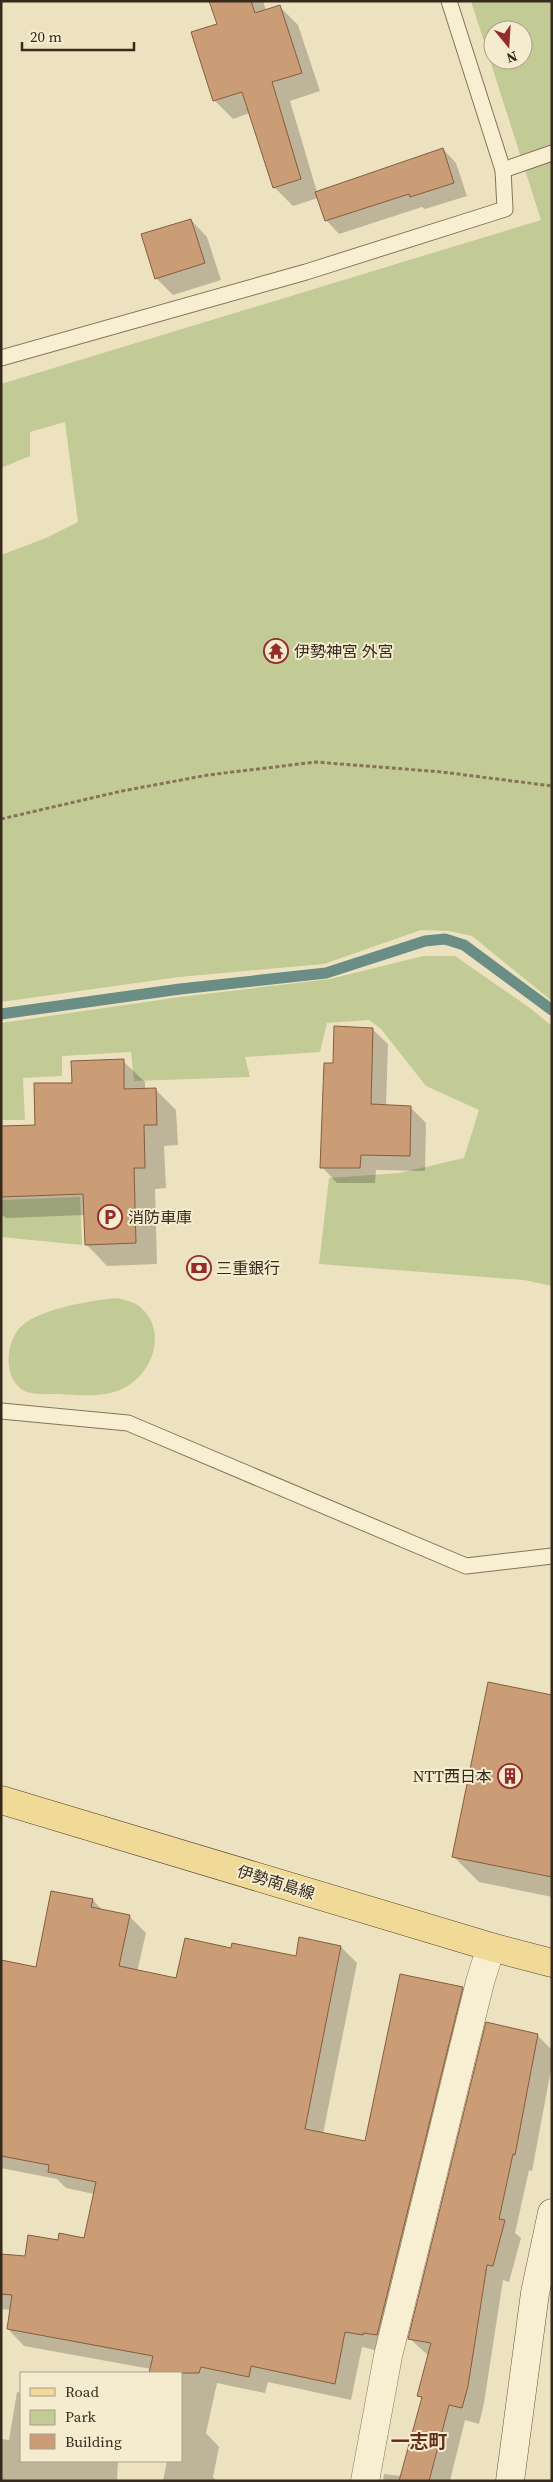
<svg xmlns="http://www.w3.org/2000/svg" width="553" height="2482" viewBox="0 0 553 2482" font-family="'Source Serif 4','Noto Sans JP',serif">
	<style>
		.green { fill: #c2cb95; fill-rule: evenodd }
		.shadow { fill: #0003 }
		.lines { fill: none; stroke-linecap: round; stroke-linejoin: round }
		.stream { stroke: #6a8d86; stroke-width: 11 }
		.building { fill: #cb9d76; stroke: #855d3e }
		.lane-casing { stroke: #867358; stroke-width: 17 }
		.street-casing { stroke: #867358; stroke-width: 29 }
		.secondary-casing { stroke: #68543c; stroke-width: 29 }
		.primary-casing { stroke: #54402d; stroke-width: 29 }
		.path { stroke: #867358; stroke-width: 3; stroke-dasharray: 4 2.5; stroke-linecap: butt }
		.lane { stroke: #f8efd3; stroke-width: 15 }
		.street { stroke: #f8efd3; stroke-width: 28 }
		.secondary { stroke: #f8efd3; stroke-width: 28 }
		.primary { stroke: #f1d998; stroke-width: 28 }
		.labels { text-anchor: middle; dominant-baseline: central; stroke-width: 4; stroke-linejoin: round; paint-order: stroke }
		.poi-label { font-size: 16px; fill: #362a1d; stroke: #f5ecd0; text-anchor: start }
		.street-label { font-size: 16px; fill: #362a1d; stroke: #f5ecd0 }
		.quarter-label { font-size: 19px; font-weight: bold; fill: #622e1c; stroke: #f5ecd0 }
	</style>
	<rect width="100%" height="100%" fill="#ede2c0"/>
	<g class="green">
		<path d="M471 1H552V1001L472 936 449 931 421 930 324 964 179 977 1 1002V555L46 538 78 522 65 422 30 432V456L1 468V384L541 220ZM493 30H523V60H493Z"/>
		<polygon points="423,956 455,956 530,1008 552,1026 552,1286 524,1280 319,1264 329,1178 399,1173 464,1158 479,1110 426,1086 381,1029 369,1020 327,1023 320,1052 245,1057 250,1077 134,1081 131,1052 62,1056 62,1076 23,1078 25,1120 1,1120 1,1023 180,997 330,979"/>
		<polygon points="80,1197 82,1245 1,1237 1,1200"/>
		<path d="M118 1298C124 1300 134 1302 139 1306 169 1330 153 1375 122 1389 103 1398 77 1395 58 1394 49 1394 36 1395 27 1392 2 1383 4 1339 24 1324 45 1308 92 1300 118 1298Z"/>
	</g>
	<g class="shadow">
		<polygon points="211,1 263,1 266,10 279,6 298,25 320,91 290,101 317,192 443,149 456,163 467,196 425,209 422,207 339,234 326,220 318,198 293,206 274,187 250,113 233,119 214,100 218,25"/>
		<polygon points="191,220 207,237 221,280 173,295 156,278"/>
		<polygon points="372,1029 388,1044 386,1106 410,1107 426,1123 425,1171 376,1170 375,1183 337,1183 322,1167"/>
		<polygon points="123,1061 145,1082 145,1089 155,1089 176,1110 178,1145 164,1146 166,1188 155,1189 157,1264 107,1266 86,1244 85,1215 6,1218 1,1214 1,1127 36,1126 74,1084"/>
		<polygon points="552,1696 552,1897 479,1882 454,1857"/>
		<polygon points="52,1892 93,1900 103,1911 129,1916 146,1933 137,1972 177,1980 232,1949 297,1957 341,1947 357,1963 323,2134 366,2143 462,1988 479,2005 379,2351 362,2347 351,2400 268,2382 265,2393 217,2383 206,2433 219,2447 213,2477 217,2481 163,2481 167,2461 181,2461 181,2373 150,2373 151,2369 24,2346 8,2329 11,2310 1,2309 1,2255 26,2258 59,2242 85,2239 94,2194 66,2188 57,2179 1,2168 1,1961 36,1968"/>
		<polygon points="537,2035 552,2050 552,2064 532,2171 529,2170 515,2233 521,2238 509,2282 503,2280 484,2403 479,2424 465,2420 450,2481 383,2481 384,2474 401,2476 422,2399 419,2396 429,2356 410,2339"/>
		<polygon points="17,2392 21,2393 21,2461 118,2461 117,2481 1,2481 1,2439 9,2440"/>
	</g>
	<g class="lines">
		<polyline class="stream" points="1,1014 180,989 326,973 425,941 445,939 464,945 552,1010"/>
	</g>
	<g class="building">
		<polygon points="209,1 251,1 255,13 280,5 302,73 272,82 301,179 273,188 242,92 213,101 191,32 217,24"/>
		<polygon points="443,148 454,183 410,197 409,194 325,221 315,192"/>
		<polygon points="191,219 205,263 155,279 141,234"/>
		<polygon points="334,1026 373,1028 371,1104 411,1106 410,1156 361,1155 360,1168 320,1168 324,1063 333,1063"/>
		<polygon points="124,1059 124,1089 156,1088 157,1125 144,1125 145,1168 134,1168 136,1243 85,1245 83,1194 1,1197 1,1126 35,1125 34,1083 72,1083 71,1061"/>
		<polygon points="488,1682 552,1695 552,1877 452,1857"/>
		<polygon points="51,1891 93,1899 91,1907 130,1915 119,1966 176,1978 185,1938 231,1948 232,1943 296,1956 299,1937 341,1946 305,2129 365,2141 400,1974 463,1987 377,2335 363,2333 363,2335 345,2332 335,2384 251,2366 249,2377 201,2367 199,2373 149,2373 153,2356 7,2329 12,2295 1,2294 1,2254 25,2256 28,2235 58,2240 59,2233 84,2238 96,2182 48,2172 49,2165 1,2156 1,1960 36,1967"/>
		<polygon points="486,2022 538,2034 515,2155 513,2154 499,2219 505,2220 493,2266 487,2265 468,2386 462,2408 449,2405 429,2481 399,2481 422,2397 417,2396 431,2343 408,2339"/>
	</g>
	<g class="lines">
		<defs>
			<g id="lane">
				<polyline points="449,1 503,170 552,153"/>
				<polyline points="1,358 306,272 505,209 503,170"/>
				<polyline points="1,1411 128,1423 466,1566 552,1556"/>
			</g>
			<polyline id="street" points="365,2481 388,2356 480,1982 491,1947"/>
			<polyline id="secondary" points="510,2481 535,2293 552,2213"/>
			<polyline id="primary" points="1,1800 491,1947 552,1963"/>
		</defs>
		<use href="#lane" class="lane-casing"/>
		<use href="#street" class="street-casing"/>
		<use href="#secondary" class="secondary-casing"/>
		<use href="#primary" class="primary-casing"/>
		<polyline class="path" points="1,819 122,791 208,775 316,762 442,772 552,786"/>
		<use href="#lane" class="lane"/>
		<use href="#street" class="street"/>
		<use href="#secondary" class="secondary"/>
		<use href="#primary" class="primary"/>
	</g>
	<defs>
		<symbol id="temple-ring" viewBox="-11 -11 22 22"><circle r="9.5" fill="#f5ecd0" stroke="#952c29" stroke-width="1.5"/><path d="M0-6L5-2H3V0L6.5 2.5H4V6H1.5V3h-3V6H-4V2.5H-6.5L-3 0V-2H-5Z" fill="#952c29"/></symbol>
		<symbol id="parking-ring" viewBox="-11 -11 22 22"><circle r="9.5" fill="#f5ecd0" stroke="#952c29" stroke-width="1.5"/><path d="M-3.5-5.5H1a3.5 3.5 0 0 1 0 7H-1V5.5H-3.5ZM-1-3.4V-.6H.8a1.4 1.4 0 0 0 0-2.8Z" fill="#952c29"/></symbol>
		<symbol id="bank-ring" viewBox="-11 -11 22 22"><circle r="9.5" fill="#f5ecd0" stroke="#952c29" stroke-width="1.5"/><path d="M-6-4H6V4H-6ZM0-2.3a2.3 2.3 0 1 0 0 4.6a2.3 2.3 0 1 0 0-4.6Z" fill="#952c29"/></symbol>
		<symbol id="building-ring" viewBox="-11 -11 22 22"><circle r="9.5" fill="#f5ecd0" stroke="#952c29" stroke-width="1.5"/><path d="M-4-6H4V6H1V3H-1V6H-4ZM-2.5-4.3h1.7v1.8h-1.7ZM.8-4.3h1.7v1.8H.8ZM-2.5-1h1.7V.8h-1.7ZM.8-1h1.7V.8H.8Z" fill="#952c29"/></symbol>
	</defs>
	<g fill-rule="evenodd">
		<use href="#temple-ring" x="262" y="637" width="28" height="28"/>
		<use href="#parking-ring" x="96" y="1203" width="28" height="28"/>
		<use href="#bank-ring" x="185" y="1254" width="28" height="28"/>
		<use href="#building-ring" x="496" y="1762" width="28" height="28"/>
	</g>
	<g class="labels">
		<g class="poi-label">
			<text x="294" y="651">伊勢神宮 外宮</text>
			<text x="128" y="1217">消防車庫</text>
			<text x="216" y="1268">三重銀行</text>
			<text x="492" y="1776" text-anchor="end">NTT西日本</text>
		</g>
		<g class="street-label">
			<text transform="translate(276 1882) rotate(17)">伊勢南島線</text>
		</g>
		<g class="quarter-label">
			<text x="419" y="2441">一志町</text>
		</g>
	</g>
	<rect width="553" height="2482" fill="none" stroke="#362a1d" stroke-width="5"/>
	<rect x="20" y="2372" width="162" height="90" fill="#f5ecd0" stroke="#a99e88"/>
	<rect x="30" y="2388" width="25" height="8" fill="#f1d998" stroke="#a99e88"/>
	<text x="65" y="2397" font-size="15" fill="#362a1d">Road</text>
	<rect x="30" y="2410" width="25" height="15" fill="#c2cb95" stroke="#a99e88"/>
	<text x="65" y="2422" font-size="15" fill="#362a1d">Park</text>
	<rect x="30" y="2434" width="25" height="15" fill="#cb9d76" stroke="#a99e88"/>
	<text x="65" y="2447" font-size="15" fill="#362a1d">Building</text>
	<g transform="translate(508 45) rotate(162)"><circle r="24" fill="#f5ecd0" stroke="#a99e88"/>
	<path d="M0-4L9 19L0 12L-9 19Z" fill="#952c29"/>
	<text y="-8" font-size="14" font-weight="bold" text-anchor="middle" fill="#362a1d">N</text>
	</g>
	<path d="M22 42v8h112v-8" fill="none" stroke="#362a1d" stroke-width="2.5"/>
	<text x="30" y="42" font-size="15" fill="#362a1d" stroke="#f5ecd0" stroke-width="4" paint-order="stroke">20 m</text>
</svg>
